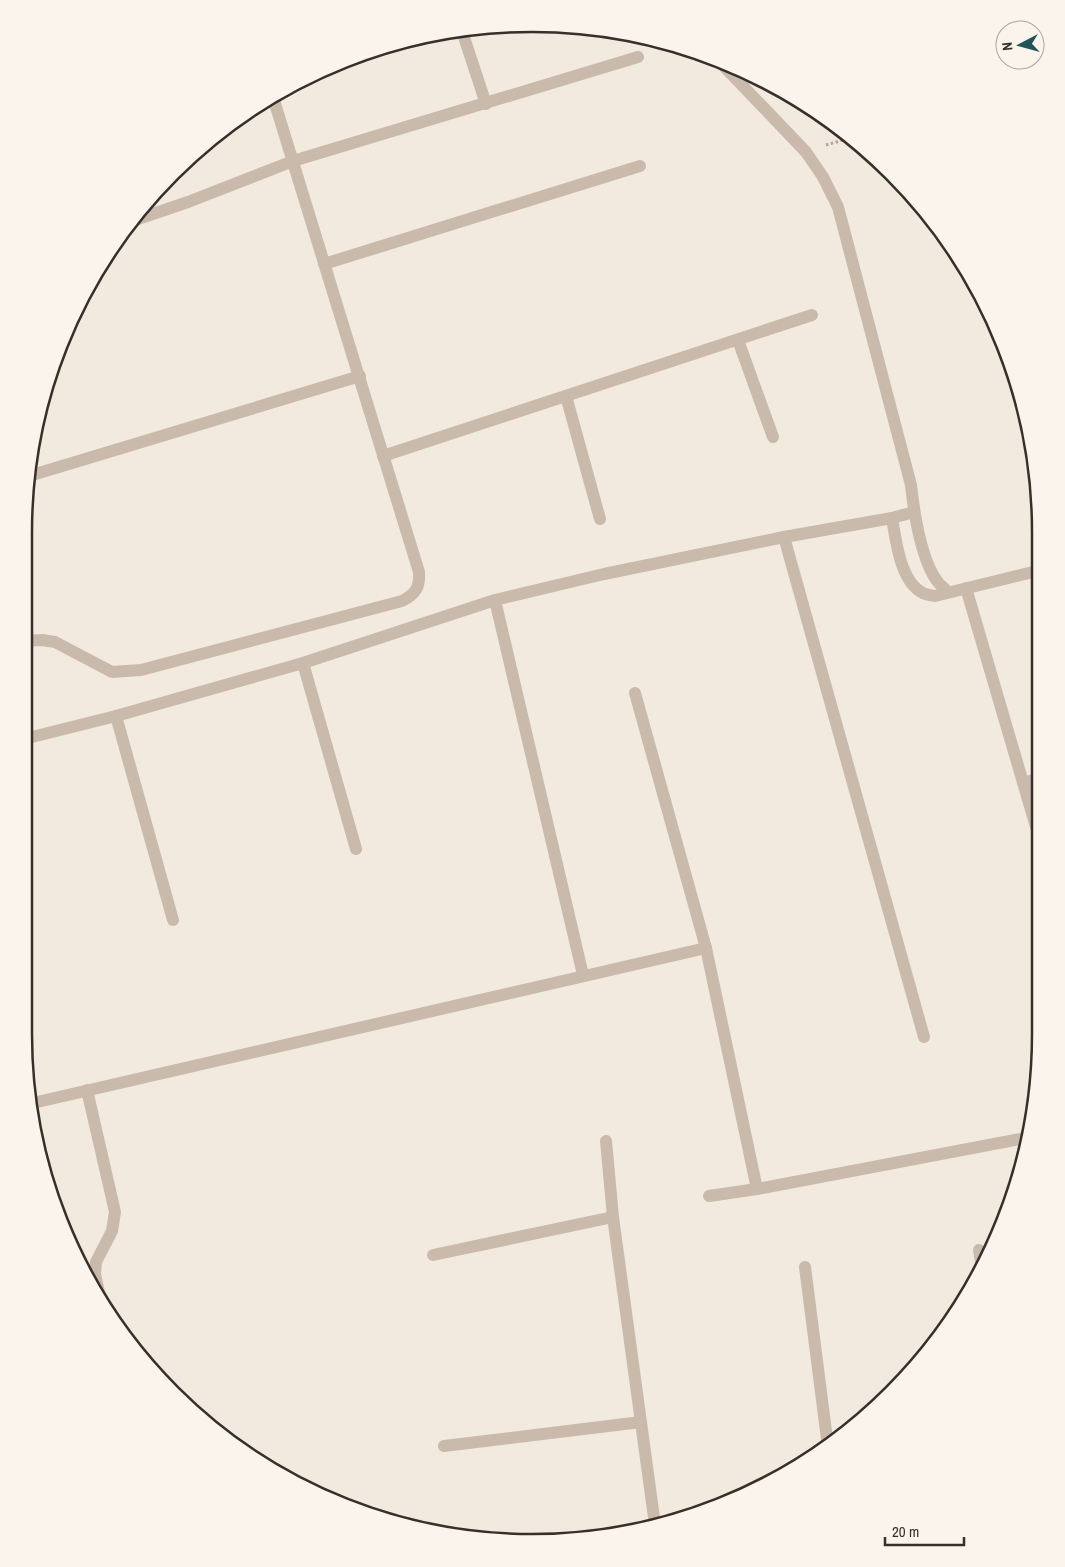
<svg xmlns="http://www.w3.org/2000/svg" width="1065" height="1567" viewBox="0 0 1065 1567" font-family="'Archivo Narrow',sans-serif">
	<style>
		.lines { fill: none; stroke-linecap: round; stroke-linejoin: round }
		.path { stroke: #b6a496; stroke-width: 3; stroke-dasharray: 2.5 2.5; stroke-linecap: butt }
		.minor { stroke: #cabaab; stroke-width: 12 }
		.rim { fill: none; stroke: #382f2a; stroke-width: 2.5 }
	</style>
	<rect width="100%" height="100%" fill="#f2eadf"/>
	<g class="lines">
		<polyline class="path" points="826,145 850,138"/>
		<g class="minor">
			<polyline points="462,31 486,104"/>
			<path d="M717 59 806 152 823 177 838 207 911 485C914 512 921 559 937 581 940 585 945 589 948 592"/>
			<polyline points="138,219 188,202 293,161 638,57"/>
			<polyline points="324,264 640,166"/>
			<polyline points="738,340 773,437"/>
			<polyline points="566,396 600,519"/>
			<polyline points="383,456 812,315"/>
			<polyline points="29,476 360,376"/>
			<path d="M892 518C896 540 900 582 923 593 926 595 931 595 935 596L1041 570"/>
			<polyline points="784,537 924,1037"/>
			<polyline points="966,588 1041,844"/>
			<polyline points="495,600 583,975"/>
			<path d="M24 641 42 640 55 642 112 672 141 670 402 601C416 594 420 587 419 572L273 97"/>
			<polyline points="303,663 356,849"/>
			<polyline points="635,693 706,948 757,1189"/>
			<polyline points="116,716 173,920"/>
			<polyline points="24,739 116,716 303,663 495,600 604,574 784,537 892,518 914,512"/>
			<polyline points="1023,783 1041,778"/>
			<polyline points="87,1090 115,1212 112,1231 96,1262 95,1274 101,1301"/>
			<polyline points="33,1103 706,948"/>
			<polyline points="606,1141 613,1217 655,1525"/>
			<polyline points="709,1196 757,1189 1031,1137"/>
			<polyline points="979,1250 982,1268"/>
			<polyline points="433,1255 613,1217"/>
			<polyline points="805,1267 828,1447"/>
			<polyline points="444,1446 641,1422"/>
		</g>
	</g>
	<path d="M0 0H1065V1567H0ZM532 32H532A500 500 0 0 1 1032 532V1034A500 500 0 0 1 532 1534H532A500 500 0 0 1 32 1034V532A500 500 0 0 1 532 32Z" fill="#faf4ec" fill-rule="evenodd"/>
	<path class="rim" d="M532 32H532A500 500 0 0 1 1032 532V1034A500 500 0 0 1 532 1534H532A500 500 0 0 1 32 1034V532A500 500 0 0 1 532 32Z"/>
	<g transform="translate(1020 45) rotate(264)"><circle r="24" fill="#faf4ec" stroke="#aca59e"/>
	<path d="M0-4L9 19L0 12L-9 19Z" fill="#215459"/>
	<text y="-8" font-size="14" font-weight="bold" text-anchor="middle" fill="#382f2a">N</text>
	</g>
	<path d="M885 1537v8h79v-8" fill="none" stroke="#382f2a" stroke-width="2.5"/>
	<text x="892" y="1537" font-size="15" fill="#382f2a" stroke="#faf4ec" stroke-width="4" paint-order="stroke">20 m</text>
</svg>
